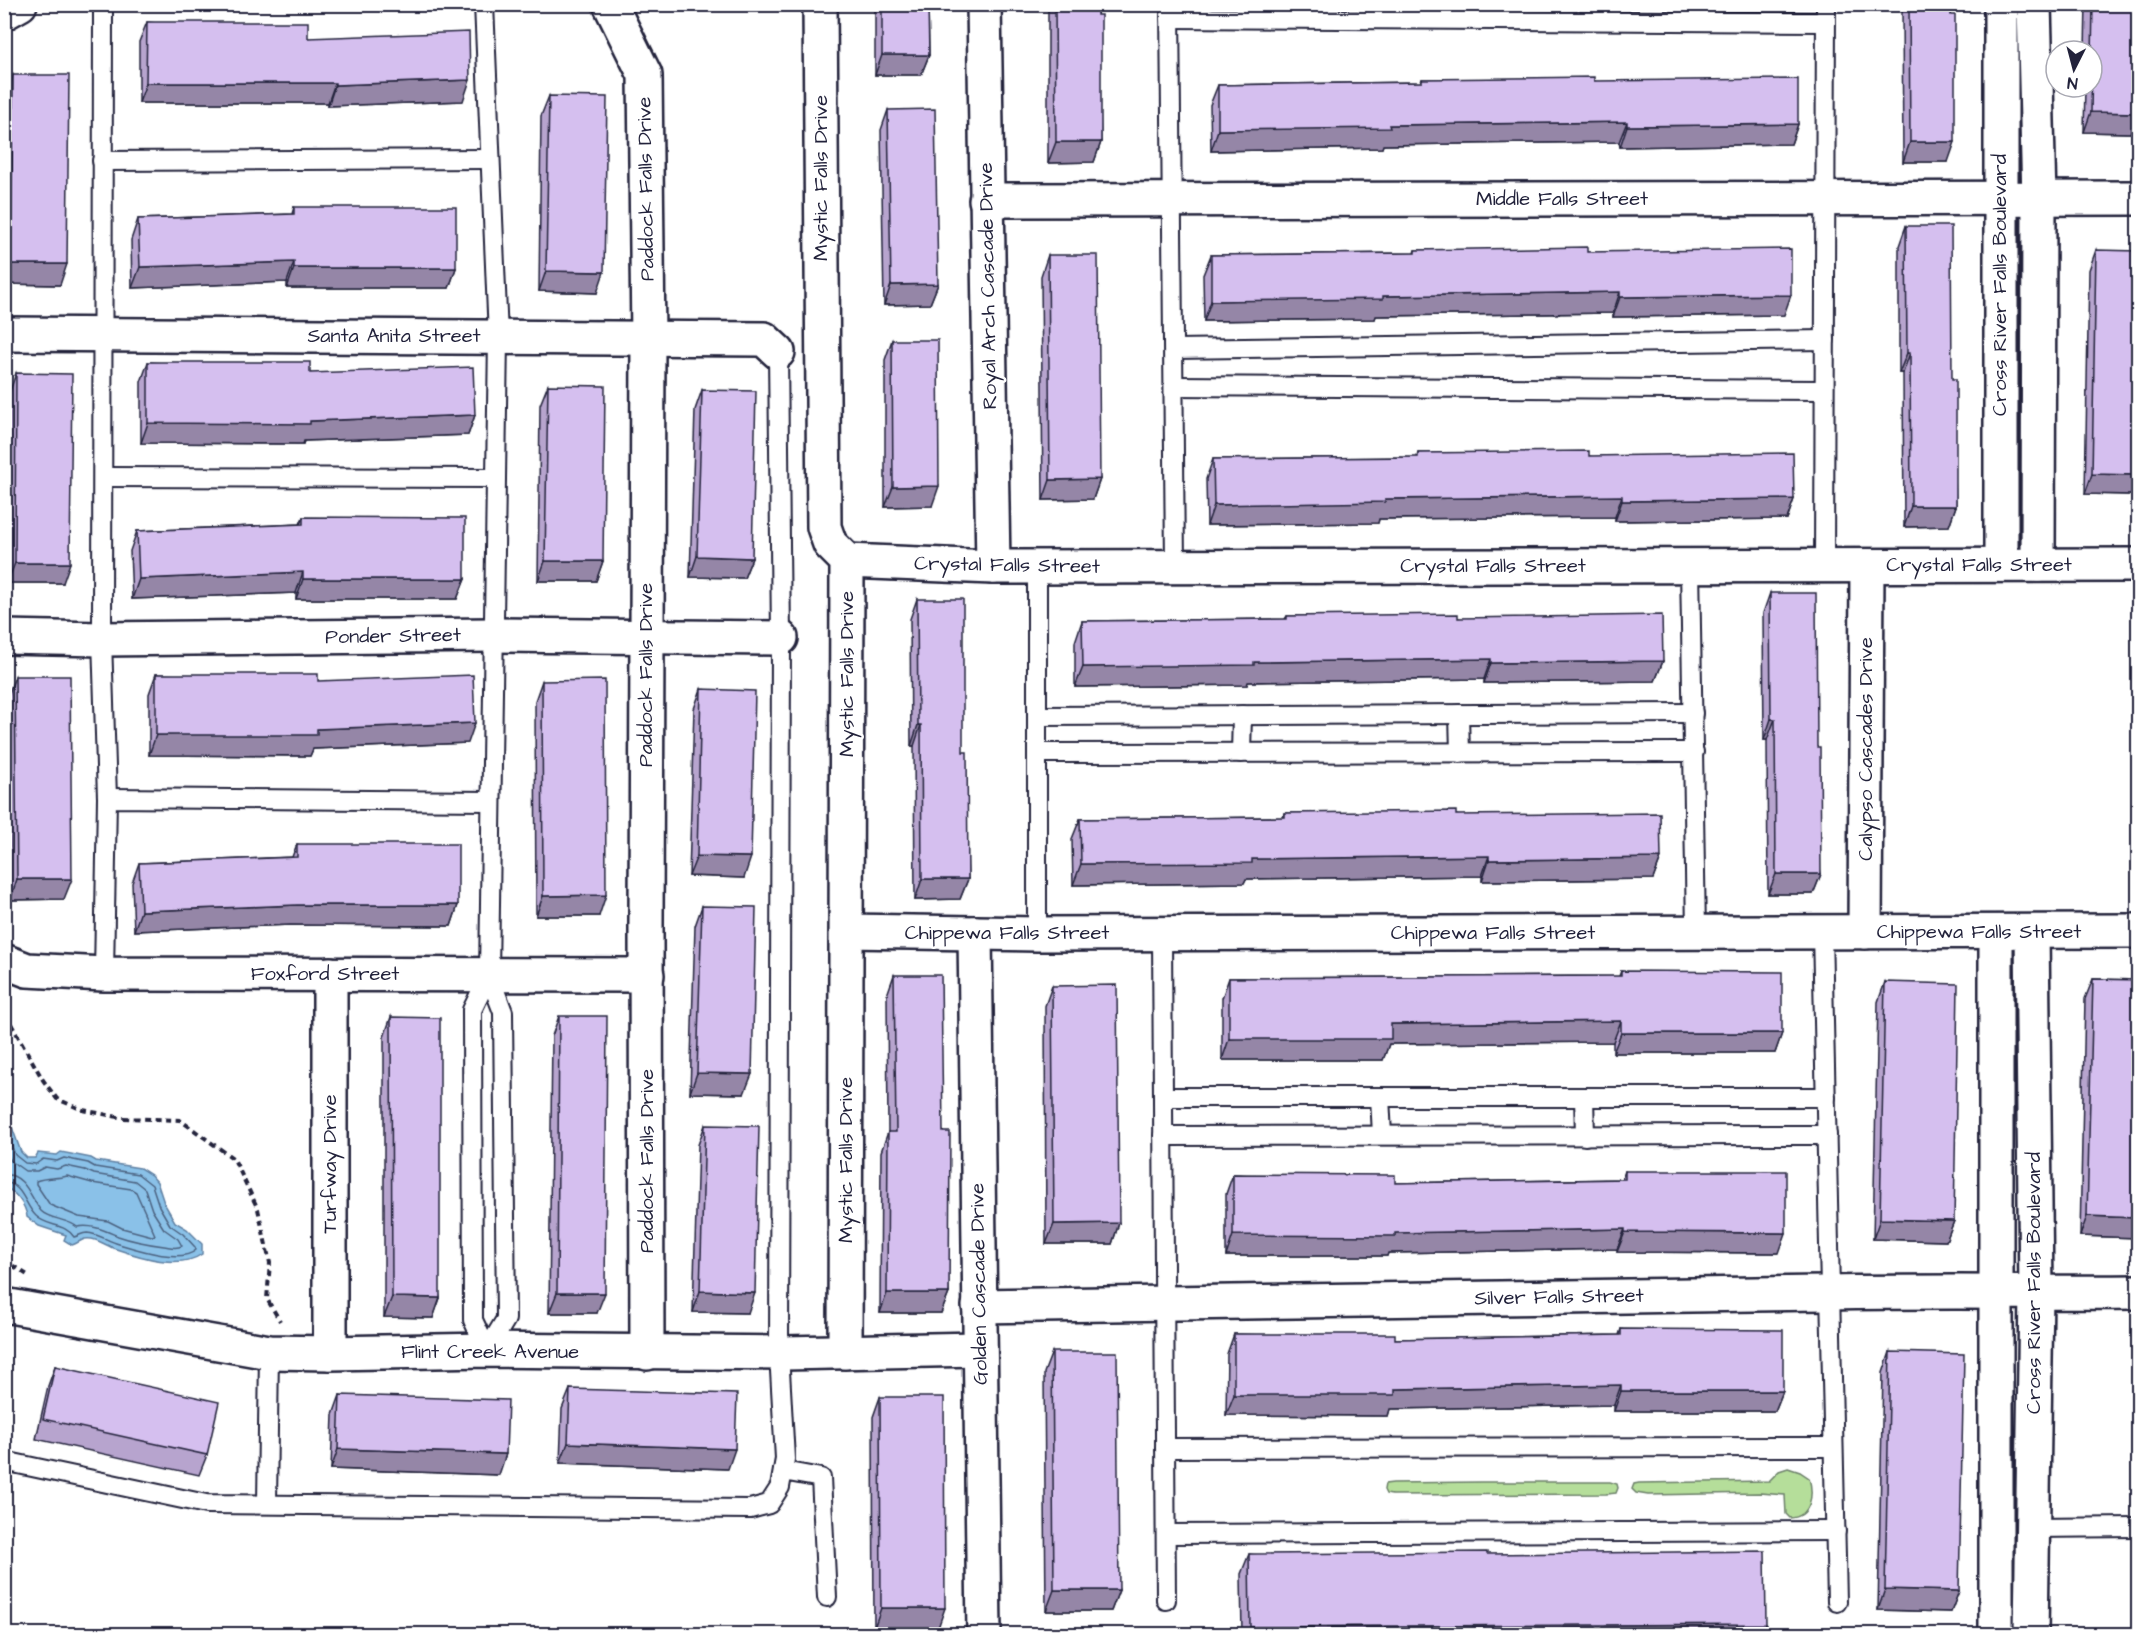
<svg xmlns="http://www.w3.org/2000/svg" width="2143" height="1639" viewBox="0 0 2143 1639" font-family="'Architects Daughter',sans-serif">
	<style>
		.green { fill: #b5de9a; stroke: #6c806a; stroke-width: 1.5 }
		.water { fill: #8ac1e8; stroke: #6081a3; stroke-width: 1.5 }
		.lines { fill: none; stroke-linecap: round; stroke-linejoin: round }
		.shore { stroke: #4c6280; stroke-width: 1.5 }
		.lane-casing { stroke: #22223b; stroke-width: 22 }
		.street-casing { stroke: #22223b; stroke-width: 38 }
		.path { stroke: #22223b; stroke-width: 4; stroke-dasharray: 6 4.5; stroke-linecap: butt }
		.lane { stroke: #fff; stroke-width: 18 }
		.street { stroke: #fff; stroke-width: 33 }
		.wall { fill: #b7a4ce; stroke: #22223b; stroke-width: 1.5 }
		.shaded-wall { fill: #9586a7; stroke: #22223b; stroke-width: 1.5 }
		.building { fill: #d5bfef; stroke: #22223b; stroke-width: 1.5 }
		.labels { text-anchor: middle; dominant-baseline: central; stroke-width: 5; stroke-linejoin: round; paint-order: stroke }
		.street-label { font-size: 20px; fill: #22223b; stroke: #fff }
	</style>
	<rect width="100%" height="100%" fill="#fff"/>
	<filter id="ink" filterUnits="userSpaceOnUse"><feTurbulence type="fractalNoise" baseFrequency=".0167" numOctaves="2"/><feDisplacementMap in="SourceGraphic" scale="12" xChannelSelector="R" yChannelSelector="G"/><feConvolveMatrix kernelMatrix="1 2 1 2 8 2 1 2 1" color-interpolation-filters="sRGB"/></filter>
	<g filter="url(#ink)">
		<g class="green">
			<path d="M1788 1468 1800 1472 1809 1478C1814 1495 1811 1517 1790 1518L1786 1514 1785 1495 1760 1493 1648 1495 1636 1493 1632 1489 1634 1484 1639 1483 1769 1481 1779 1471Z"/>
			<polygon points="1481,1482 1610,1482 1617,1484 1618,1488 1616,1493 1606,1494 1392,1495 1386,1494 1384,1490 1385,1484 1393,1483"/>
		</g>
		<path class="water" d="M4 1105 21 1152 27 1158H35L38 1153 57 1155 61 1152 91 1158 96 1161 140 1168 151 1175 157 1182 164 1203 175 1222 187 1229 202 1244V1254C180 1270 140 1257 116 1249 106 1246 96 1237 85 1239 81 1240 76 1244 72 1245L64 1240 66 1235 39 1226 27 1217C26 1205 15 1192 5 1187Z"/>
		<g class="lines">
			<g class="shore">
				<path d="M4 1124 15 1155 25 1163 36 1164 43 1159 57 1161 64 1158 88 1163 95 1167 138 1174 152 1185 159 1206 170 1225 183 1234 195 1247 196 1250C181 1264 136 1249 119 1244 108 1241 99 1234 87 1233 83 1233 78 1236 74 1237 65 1223 47 1227 36 1216 25 1206 23 1184 4 1182"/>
				<path d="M4 1148 11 1161 25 1171H37L45 1167 57 1169 66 1166 85 1170 94 1174 135 1181 145 1189 152 1210 164 1229 178 1239 182 1246C176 1249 171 1247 164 1246 149 1244 132 1241 118 1236 104 1230 92 1224 77 1227 68 1219 48 1219 41 1211 30 1197 26 1175 4 1174"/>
				<path d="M67 1176 92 1183 131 1189 136 1192 155 1235 152 1236 122 1228 108 1221 79 1217 50 1205 36 1184V1181C46 1177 56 1179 67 1176Z"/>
			</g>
			<defs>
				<g id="lane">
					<polyline points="103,4 102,639 107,798"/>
					<polyline points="484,4 498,337 489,975 503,1012 506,1319 487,1350"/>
					<polyline points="1170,4 1175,566"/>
					<polyline points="1170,18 1826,22"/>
					<polyline points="102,161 490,159"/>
					<polyline points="1174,349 1825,340"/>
					<polyline points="1174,386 1824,390"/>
					<polyline points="103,477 496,478"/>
					<polyline points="1690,566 1696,932"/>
					<polyline points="1824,566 1826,4"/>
					<polyline points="1037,567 1037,934"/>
					<polyline points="1459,714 1460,753"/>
					<polyline points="1037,716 1693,713"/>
					<polyline points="1037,753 1694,752"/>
					<polyline points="1241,753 1242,715"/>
					<polyline points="1822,932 1837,1602"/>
					<polyline points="1162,933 1166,1600"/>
					<polyline points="104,974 107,798 491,801"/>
					<polyline points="1163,1097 1826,1097"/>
					<polyline points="1380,1097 1382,1135"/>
					<polyline points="1584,1097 1585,1136"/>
					<polyline points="1163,1136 1827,1135"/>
					<polyline points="487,1350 473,1320 472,1010 489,975"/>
					<polyline points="1165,1448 1833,1447"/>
					<polyline points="4,1461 206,1504 750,1509 769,1504 780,1487 785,1459 779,1353 781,638 778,352"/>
					<polyline points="783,1471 821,1478 827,1597"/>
					<polyline points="267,1504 269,1352"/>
					<polyline points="2031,1528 2138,1527"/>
					<polyline points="1166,1534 1836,1531"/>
				</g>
				<g id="street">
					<polyline points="610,4 645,75 648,338 646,927 647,1353"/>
					<polyline points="820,4 824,527 830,544 847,561 845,1352"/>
					<polyline points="984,4 993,567"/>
					<polyline points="2001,4 2001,565"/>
					<polyline points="2034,4 2039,199 2038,565"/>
					<polyline points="4,13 20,4"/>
					<polyline points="986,200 2138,198"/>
					<polyline points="4,334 764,339 778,352"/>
					<polyline points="847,561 993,567 2138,565"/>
					<polyline points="4,637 102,639 494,635 781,638"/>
					<polyline points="847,931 1037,934 2138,931"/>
					<polyline points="1865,932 1867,566"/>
					<polyline points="975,933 984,1634"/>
					<polyline points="4,961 27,970 104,974 647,975"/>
					<polyline points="4,1305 269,1352 330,1353 487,1350 784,1353 979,1349"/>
					<path d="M979 1306C1262 1302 1546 1296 1830 1293 1933 1291 2036 1293 2138 1292"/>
					<polyline points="330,1353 330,974"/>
					<polyline points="1996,1634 1996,932"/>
					<polyline points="2031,1634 2036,1293 2032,932"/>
				</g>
			</defs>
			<use href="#lane" class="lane-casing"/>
			<use href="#street" class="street-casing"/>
			<g class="path">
				<polyline points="4,1016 10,1022 43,1080 57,1099 83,1110 123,1118 180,1120 234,1159 258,1209 270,1263 267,1299 280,1321"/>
				<polyline points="4,1260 29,1276"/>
			</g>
			<use href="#lane" class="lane"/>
			<use href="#street" class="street"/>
		</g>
		<g class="wall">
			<polygon points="875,4 928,4 929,55 921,75 875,75"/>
			<polygon points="1044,4 1097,4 1101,142 1094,162 1048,163 1048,9 1044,9"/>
			<polygon points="1898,4 1951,4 1948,162 1903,162 1902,8 1898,8"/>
			<polygon points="2086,4 2139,4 2130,133 2084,132 2085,87 2092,87 2092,51 2085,51"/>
			<polygon points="147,22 308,38 463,101 328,106 328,103 139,103 139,42"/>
			<polygon points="13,75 60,285 4,284 6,95"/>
			<polygon points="1422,79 1594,81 1798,124 1791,144 1620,147 1619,142 1383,145 1382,148 1211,151 1210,105 1218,85 1421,82"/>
			<polygon points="549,96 597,293 539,291 541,116"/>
			<polygon points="888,110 938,284 930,304 884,305 881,130"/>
			<polygon points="294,207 456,268 449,288 287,288 287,282 132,288 131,240 138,219 292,214"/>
			<polygon points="1906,226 1952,379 1956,506 1949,526 1904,527 1903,373 1899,373 1899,246"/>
			<polygon points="1415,250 1587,252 1784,315 1613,317 1613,313 1376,316 1375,319 1204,321 1203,275 1211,255 1414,253"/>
			<polygon points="2096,250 2139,475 2131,495 2085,494 2089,270"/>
			<polygon points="1048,255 1100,479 1093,499 1043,500 1041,276"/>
			<polygon points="892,340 932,506 885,507 885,360"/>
			<polygon points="148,362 310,373 475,415 468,435 304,441 303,444 141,443 141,382"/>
			<polygon points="16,373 63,583 7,583 9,394"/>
			<polygon points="548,385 603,561 596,581 538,581 540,405"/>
			<polygon points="702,390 752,558 744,578 690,577 695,410"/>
			<polygon points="1418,453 1589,456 1794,499 1787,519 1615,521 1615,517 1379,519 1378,523 1207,525 1206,479 1213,459 1417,457"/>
			<polygon points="303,517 465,579 457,599 296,599 296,593 132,599 130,551 137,531 300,524"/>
			<polygon points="1770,593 1821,874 1813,894 1768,894 1767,740 1764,740 1763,613"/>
			<polygon points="917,599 963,752 968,879 960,899 915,900 914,746 911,746 910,619"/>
			<polygon points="1287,616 1458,618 1663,661 1655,681 1484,683 1484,679 1248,682 1247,685 1075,687 1075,642 1082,621 1285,619"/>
			<polygon points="156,674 318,681 468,743 313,749 310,756 149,755 149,694"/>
			<polygon points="15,676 64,899 10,900 8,696"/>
			<polygon points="542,681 599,916 536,916 535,701"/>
			<polygon points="701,689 744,878 689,876 694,709"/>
			<polygon points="1285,813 1456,815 1661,858 1653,879 1482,881 1482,876 1246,879 1244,883 1073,885 1072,839 1080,819 1283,817"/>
			<polygon points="297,844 458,905 451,926 290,925 134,931 132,883 139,863 292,857"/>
			<polygon points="702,906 744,1094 690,1093 695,926"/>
			<polygon points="1621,971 1782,1033 1775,1053 1613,1053 1613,1042 1389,1044 1383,1060 1222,1060 1222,998 1229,978 1619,976"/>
			<polygon points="894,975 943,1132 949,1293 941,1313 880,1313 881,1152 888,1132 887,995"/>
			<polygon points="2093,979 2139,980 2139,1238 2080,1236 2085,999"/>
			<polygon points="1885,982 1954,1221 1946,1241 1873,1239 1878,1002"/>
			<polygon points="1052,986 1119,1223 1112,1244 1046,1244 1045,1006"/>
			<polygon points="559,1016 597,1313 549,1313 552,1036"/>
			<polygon points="391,1017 440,1298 433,1318 384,1317 384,1037"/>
			<polygon points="705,1125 748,1313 693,1312 698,1145"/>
			<polygon points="1625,1171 1779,1253 1617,1252 1617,1249 1388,1253 1387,1256 1226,1256 1226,1194 1233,1174 1395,1183 1622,1179"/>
			<polygon points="1621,1329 1783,1391 1775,1411 1614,1411 1614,1405 1390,1409 1388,1416 1226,1415 1227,1354 1234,1334 1395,1339 1619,1335"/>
			<polygon points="1052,1352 1119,1590 1111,1611 1046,1611 1044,1373"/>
			<polygon points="1890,1352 1959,1591 1951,1612 1878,1610 1883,1373"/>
			<polygon points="55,1366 207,1455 199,1475 36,1439 48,1386"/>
			<polygon points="570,1389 728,1469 560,1463 562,1409"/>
			<polygon points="340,1395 499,1475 331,1469 333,1415"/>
			<polygon points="880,1397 938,1628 874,1628 873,1417"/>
			<polygon points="1249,1554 1762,1635 1242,1635 1241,1574"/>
		</g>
		<g class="shaded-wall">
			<polygon points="1046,4 1049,4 1048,9 1044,9"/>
			<polygon points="1900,4 1903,4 1902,8 1898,8"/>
			<polygon points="882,55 929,55 921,75 875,75"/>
			<polygon points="470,80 463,101 328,106 335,85"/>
			<polygon points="146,83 335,83 328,103 139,103"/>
			<polygon points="2091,112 2138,113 2130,133 2084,132"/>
			<polygon points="1627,122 1619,142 1383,145 1382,148 1211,151 1218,130 1389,125"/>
			<polygon points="1798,124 1791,144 1620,147 1627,126"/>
			<polygon points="1056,142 1101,142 1094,162 1048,163"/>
			<polygon points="1910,142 1955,142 1948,162 1903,162"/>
			<polygon points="294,262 287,282 132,288 140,267"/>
			<polygon points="11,264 67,264 60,285 4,284"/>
			<polygon points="294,268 456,268 449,288 287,288"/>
			<polygon points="546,271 604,272 597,293 539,291"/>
			<polygon points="938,284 930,304 884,305 891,285"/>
			<polygon points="1620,292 1613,313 1376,316 1375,319 1204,321 1211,301 1383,296"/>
			<polygon points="1791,295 1784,315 1613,317 1620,297"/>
			<polygon points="1907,353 1910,353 1903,373 1899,373"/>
			<polygon points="475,415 468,435 304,441 303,444 141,443 148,423 310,421"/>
			<polygon points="2092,474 2139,475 2131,495 2085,494"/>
			<polygon points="1100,479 1093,499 1043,500 1050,480"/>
			<polygon points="939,486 932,506 885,507 893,487"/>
			<polygon points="1622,496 1615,517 1379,519 1378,523 1207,525 1214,505 1385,499"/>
			<polygon points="1794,499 1787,519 1615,521 1622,501"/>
			<polygon points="1911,506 1956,506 1949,526 1904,527"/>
			<polygon points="697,556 752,558 744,578 690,577"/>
			<polygon points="545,561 603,561 596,581 538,581"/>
			<polygon points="15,563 70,563 63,583 7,583"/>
			<polygon points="303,572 296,593 132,599 139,579"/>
			<polygon points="303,579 465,579 457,599 296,599"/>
			<polygon points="1491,659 1484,679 1248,682 1247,685 1075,687 1083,667 1254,662"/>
			<polygon points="1663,661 1655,681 1484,683 1491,663"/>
			<polygon points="1771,719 1775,719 1767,740 1764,740"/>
			<polygon points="475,723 468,743 313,749 310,756 149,755 156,735"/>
			<polygon points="918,725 921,725 914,746 911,746"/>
			<polygon points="697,856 751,857 744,878 689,876"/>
			<polygon points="1489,856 1482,876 1246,879 1244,883 1073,885 1081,864 1252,859"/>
			<polygon points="1661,858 1653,879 1482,881 1489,860"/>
			<polygon points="1776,874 1821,874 1813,894 1768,894"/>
			<polygon points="17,879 72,879 64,899 10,900"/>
			<polygon points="922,879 968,879 960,899 915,900"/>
			<polygon points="606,895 599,916 536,916 543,896"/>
			<polygon points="297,905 458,905 451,926 290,925 134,931 141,911"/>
			<polygon points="1621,1021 1613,1042 1389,1044 1383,1060 1222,1060 1229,1039 1391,1024"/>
			<polygon points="1621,1033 1782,1033 1775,1053 1613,1053"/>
			<polygon points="697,1073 752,1074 744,1094 690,1093"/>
			<polygon points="2087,1216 2139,1218 2139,1238 2080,1236"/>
			<polygon points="1880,1219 1954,1221 1946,1241 1873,1239"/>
			<polygon points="1119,1223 1112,1244 1046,1244 1054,1224"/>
			<polygon points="1625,1229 1617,1249 1388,1253 1387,1256 1226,1256 1233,1235"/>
			<polygon points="1625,1232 1786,1233 1779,1253 1617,1252"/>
			<polygon points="700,1291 755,1293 748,1313 693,1312"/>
			<polygon points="557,1293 605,1293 597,1313 549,1313"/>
			<polygon points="887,1293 949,1293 941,1313 880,1313"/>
			<polygon points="392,1297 440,1298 433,1318 384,1317"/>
			<polygon points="1621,1385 1614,1405 1390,1409 1388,1416 1226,1415 1234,1395 1395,1389"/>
			<polygon points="1621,1391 1783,1391 1775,1411 1614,1411"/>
			<polygon points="568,1443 735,1449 728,1469 560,1463"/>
			<polygon points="338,1449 506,1454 499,1475 331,1469"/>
			<polygon points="1885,1589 1959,1591 1951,1612 1878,1610"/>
			<polygon points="1054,1590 1119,1590 1111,1611 1046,1611"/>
			<polygon points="881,1608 945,1608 938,1628 874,1628"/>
			<polygon points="1766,1624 1762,1635 1247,1635 1250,1627"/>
		</g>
		<g class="building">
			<polygon points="882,4 928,4 929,55 882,55"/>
			<polygon points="1055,4 1097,4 1097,15 1101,15 1101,142 1056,142"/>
			<polygon points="1909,4 1951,4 1951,15 1955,15 1955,142 1910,142"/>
			<polygon points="2093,4 2139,4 2138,113 2091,112"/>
			<polygon points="147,22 308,22 308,38 469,32 470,80 335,85 335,83 146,83"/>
			<polygon points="13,75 69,75 67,264 11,264"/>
			<polygon points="1594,77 1594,81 1798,79 1798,124 1627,126 1627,122 1389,125 1390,128 1218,130 1218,85 1422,82 1422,79"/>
			<polygon points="549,96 607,97 604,272 546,271"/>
			<polygon points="935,109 938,284 891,285 888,110"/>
			<polygon points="294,207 456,207 456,268 294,268 294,262 140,267 138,219 294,214"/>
			<polygon points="1906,226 1951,226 1952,379 1956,379 1956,506 1911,506 1910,353 1907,353"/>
			<polygon points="1587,247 1587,252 1791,249 1791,295 1620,297 1620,292 1383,296 1383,299 1211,301 1211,255 1415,253 1415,250"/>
			<polygon points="2096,250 2139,251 2139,475 2092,474"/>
			<polygon points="1048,255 1098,255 1100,479 1050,480"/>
			<polygon points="892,340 938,340 939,486 893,487"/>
			<polygon points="148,362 310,362 310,373 473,367 475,415 310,421 310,424 148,423"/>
			<polygon points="16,373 72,374 70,563 15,563"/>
			<polygon points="548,385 605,386 603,561 545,561"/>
			<polygon points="702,390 756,391 752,558 697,556"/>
			<polygon points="1589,451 1589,456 1793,453 1794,499 1622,501 1622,496 1385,499 1385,502 1214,505 1213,459 1418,457 1418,453"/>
			<polygon points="303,517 465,518 465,579 303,579 303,572 139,579 137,531 303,524"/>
			<polygon points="1770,593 1816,593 1817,747 1820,747 1821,874 1776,874 1775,719 1771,719"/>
			<polygon points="917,599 963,599 963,752 967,752 968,879 922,879 921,725 918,725"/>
			<polygon points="1458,614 1458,618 1662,615 1663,661 1491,663 1491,659 1254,662 1254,665 1083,667 1082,621 1287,619 1287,616"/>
			<polygon points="156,674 318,674 318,681 473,675 475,723 317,729 317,735 156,735"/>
			<polygon points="15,676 70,676 72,879 17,879"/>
			<polygon points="605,680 606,895 543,896 542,681"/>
			<polygon points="701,689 755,691 751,857 697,856"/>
			<polygon points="1456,811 1456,815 1660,813 1661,858 1489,860 1489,856 1252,859 1252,863 1081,864 1080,819 1285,817 1285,813"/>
			<polygon points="297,844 458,844 458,905 297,905 141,911 139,863 297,857"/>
			<polygon points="702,906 756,907 752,1074 697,1073"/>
			<polygon points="1621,971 1782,972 1782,1033 1621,1033 1621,1021 1391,1024 1391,1039 1229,1039 1229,978 1621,976"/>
			<polygon points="894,975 941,975 943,1132 950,1132 949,1293 887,1293 888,1132 896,1132"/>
			<polygon points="2093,979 2139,980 2139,1218 2087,1216"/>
			<polygon points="1885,982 1958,984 1954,1221 1880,1219"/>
			<polygon points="1117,985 1119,1223 1054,1224 1052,986"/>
			<polygon points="559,1016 607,1016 605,1293 557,1293"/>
			<polygon points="391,1017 440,1018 440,1298 392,1297"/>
			<polygon points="705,1125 759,1126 755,1293 700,1291"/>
			<polygon points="1625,1171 1786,1171 1786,1233 1625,1232 1625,1229 1395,1233 1395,1236 1233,1235 1233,1174 1395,1175 1395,1183 1625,1179"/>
			<polygon points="1621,1329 1783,1330 1783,1391 1621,1391 1621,1385 1395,1389 1395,1395 1234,1395 1234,1334 1395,1334 1395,1339 1621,1335"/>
			<polygon points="1052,1352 1117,1352 1119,1590 1054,1590"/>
			<polygon points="1890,1352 1964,1354 1959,1591 1885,1589"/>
			<polygon points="55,1366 219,1402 207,1455 43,1419"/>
			<polygon points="570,1389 737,1394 735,1449 568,1443"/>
			<polygon points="340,1395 508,1400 506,1454 338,1449"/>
			<polygon points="880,1397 944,1397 945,1608 881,1608"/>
			<polygon points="1765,1551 1766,1624 1250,1627 1249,1554 1487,1552 1487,1554"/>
		</g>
	</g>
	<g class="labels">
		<g class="street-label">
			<text transform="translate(821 178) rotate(-90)">Mystic Falls Drive</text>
			<text transform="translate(646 189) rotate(-91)">Paddock Falls Drive</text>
			<text x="1562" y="199">Middle Falls Street</text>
			<text transform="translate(2000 285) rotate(-90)">Cross River Falls Boulevard</text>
			<text transform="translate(988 286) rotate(-91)">Royal Arch Cascade Drive</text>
			<text x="394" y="336">Santa Anita Street</text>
			<text transform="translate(1007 565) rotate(1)">Crystal Falls Street</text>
			<text x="1979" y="565">Crystal Falls Street</text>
			<text x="1493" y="566">Crystal Falls Street</text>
			<text transform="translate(393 636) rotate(-1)">Ponder Street</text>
			<text transform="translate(847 674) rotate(-90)">Mystic Falls Drive</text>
			<text transform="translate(646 675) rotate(-90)">Paddock Falls Drive</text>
			<text transform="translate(1866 749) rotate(-90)">Calypso Cascades Drive</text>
			<text x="1979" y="932">Chippewa Falls Street</text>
			<text x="1007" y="933">Chippewa Falls Street</text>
			<text x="1493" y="933">Chippewa Falls Street</text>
			<text x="325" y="974">Foxford Street</text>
			<text transform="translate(846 1160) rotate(-90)">Mystic Falls Drive</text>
			<text transform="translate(647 1161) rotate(-90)">Paddock Falls Drive</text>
			<text transform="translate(330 1164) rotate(-90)">Turfway Drive</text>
			<text transform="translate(2034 1283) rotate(-90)">Cross River Falls Boulevard</text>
			<text transform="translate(979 1284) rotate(-91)">Golden Cascade Drive</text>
			<text transform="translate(1559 1297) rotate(-1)">Silver Falls Street</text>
			<text x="490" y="1352">Flint Creek Avenue</text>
		</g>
	</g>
	<rect width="2143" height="1639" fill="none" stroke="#fff" stroke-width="24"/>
	<rect x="12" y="12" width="2119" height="1615" fill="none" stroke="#22223b" stroke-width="2" filter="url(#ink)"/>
	<g transform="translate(2074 69) rotate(186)"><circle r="28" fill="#ffffff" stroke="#a7a7b1" stroke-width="1.5"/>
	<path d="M0-4.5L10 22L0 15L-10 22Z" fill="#22223b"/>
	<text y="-9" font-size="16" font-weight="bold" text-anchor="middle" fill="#22223b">N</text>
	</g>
</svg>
